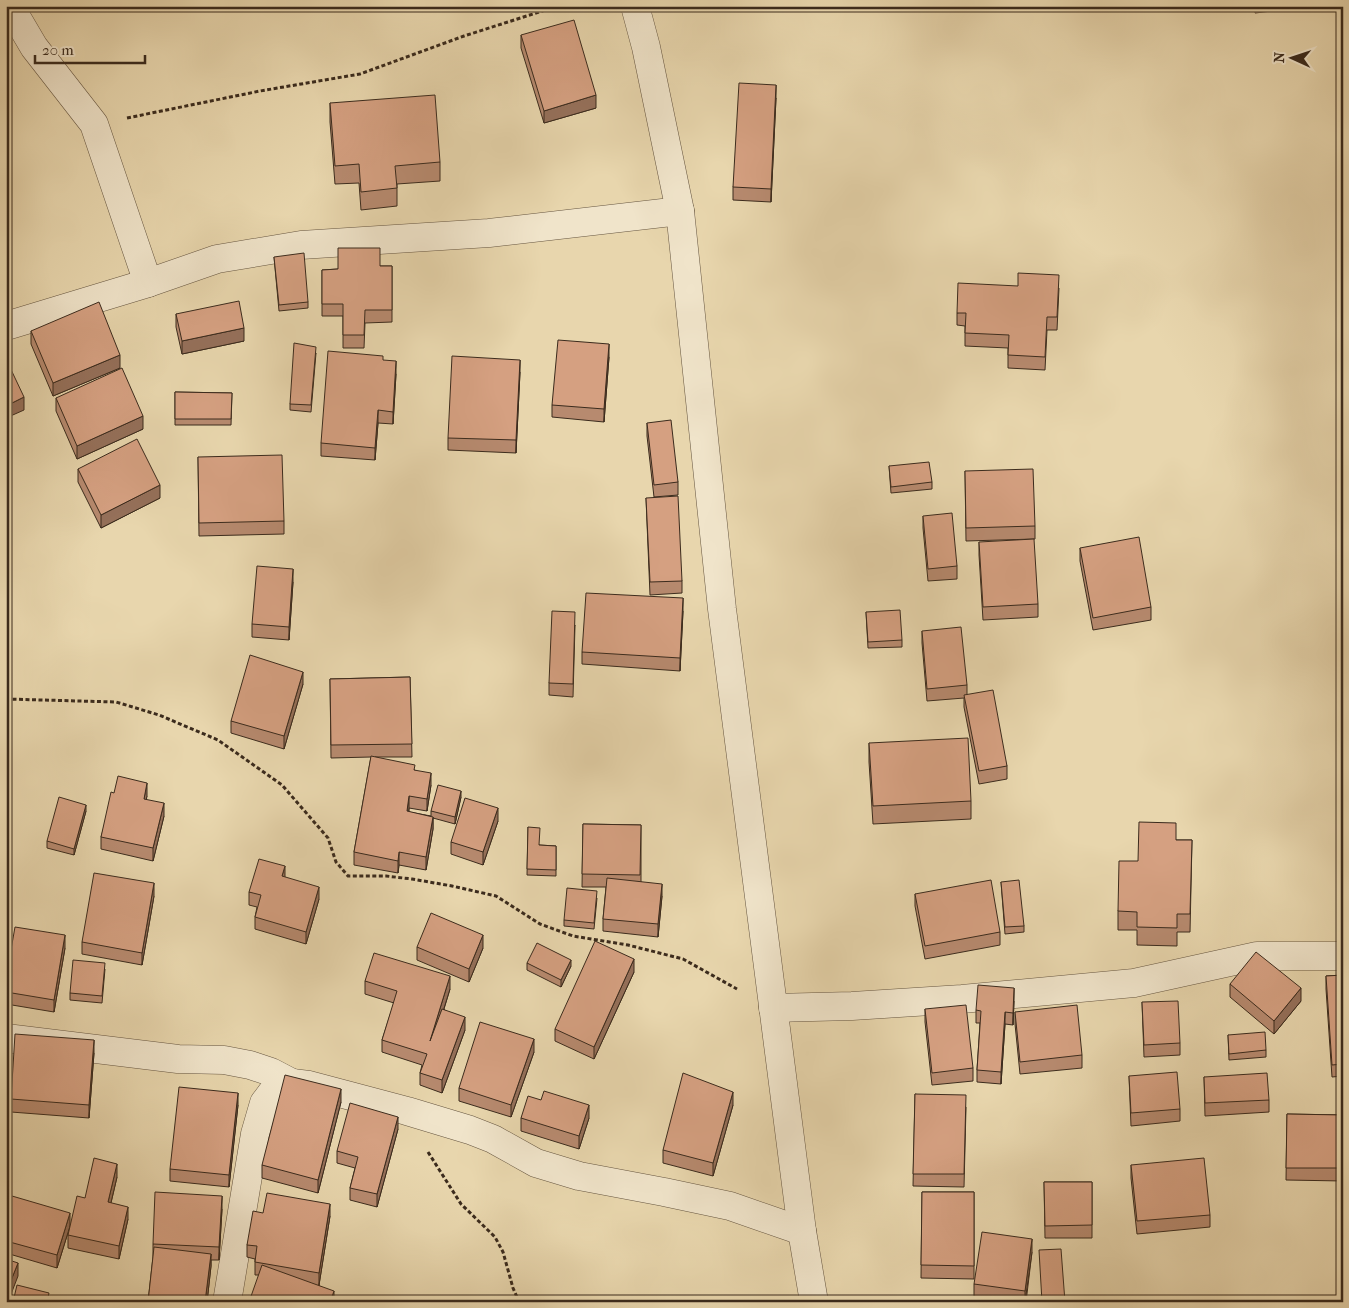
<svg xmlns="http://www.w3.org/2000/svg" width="1349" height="1308" viewBox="0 0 1349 1308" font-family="'IM FELL French Canon',serif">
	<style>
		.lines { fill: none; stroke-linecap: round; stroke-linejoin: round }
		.minor-casing { stroke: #665641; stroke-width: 29 }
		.path { stroke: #3b2b1d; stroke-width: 3; stroke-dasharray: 4 2.5; stroke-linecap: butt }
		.minor { stroke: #f0e4ca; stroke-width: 28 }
		.wall { fill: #b78a6f; stroke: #3b2b1d }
		.shaded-wall { fill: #95705a; stroke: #3b2b1d }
		.building { fill: #d5a081; stroke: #3b2b1d }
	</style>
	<rect width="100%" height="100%" fill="#e8d6ad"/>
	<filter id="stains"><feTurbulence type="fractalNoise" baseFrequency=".004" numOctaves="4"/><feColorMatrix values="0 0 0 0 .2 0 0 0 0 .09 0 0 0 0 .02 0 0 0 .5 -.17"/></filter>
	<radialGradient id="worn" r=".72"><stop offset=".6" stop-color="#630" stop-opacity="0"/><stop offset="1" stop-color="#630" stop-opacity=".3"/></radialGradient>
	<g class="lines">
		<defs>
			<g id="minor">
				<polyline points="12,6 14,13 34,47 94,124 148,283"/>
				<polyline points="635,6 646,47 680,211 722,609 802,1231 814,1302"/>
				<polyline points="6,326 148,283 217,259 301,245 489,233 680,211"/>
				<polyline points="773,1008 852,1006 962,999 1134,983 1257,956 1343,956"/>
				<polyline points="6,1038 178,1059 224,1060 250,1065 271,1072 292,1083"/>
				<polyline points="227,1302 255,1134 264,1103 273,1091 292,1083 309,1085 407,1111 470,1130 493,1139 536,1163 579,1176 664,1192 730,1206 802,1231"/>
			</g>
		</defs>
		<use href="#minor" class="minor-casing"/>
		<g class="path">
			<polyline points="127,118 260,91 360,74 464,36 558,6"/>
			<polyline points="6,699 116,702 159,715 218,740 282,785 328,838 336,862 348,876 386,876 412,879 452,886 496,896 540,924 573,936 628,945 683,959 737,989"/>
			<polyline points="428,1152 461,1204 495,1237 503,1252 513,1288 519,1302"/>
		</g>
		<use href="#minor" class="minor"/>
	</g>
	<g class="wall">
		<polygon points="1255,6 1297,6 1297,8 1255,13"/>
		<polygon points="521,35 596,108 544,123 521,48"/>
		<polygon points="776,98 771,202 733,200 733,187"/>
		<polygon points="330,103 440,162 440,181 397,184 397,206 361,210 359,183 335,184 330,122"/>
		<polygon points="274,257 308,302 308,308 279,311"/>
		<polygon points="380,266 392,266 392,322 365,323 364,348 343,348 343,316 322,316 322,270 338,269"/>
		<polygon points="1059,288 1057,330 1047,330 1045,370 1008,368 1008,348 965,346 965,326 957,325 957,313"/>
		<polygon points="176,314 244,341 182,354 176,327"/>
		<polygon points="31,331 120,368 53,396 31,344"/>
		<polygon points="316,353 311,412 290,410 290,404"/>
		<polygon points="609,357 604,422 552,417 552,405"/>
		<polygon points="383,360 396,374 393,424 378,423 375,460 321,456 321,443"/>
		<polygon points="520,372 516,453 448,450 448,438"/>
		<polygon points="175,392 232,393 231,425 175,425"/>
		<polygon points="56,398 143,429 77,459 56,411"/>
		<polygon points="647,423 678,482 678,495 654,497 647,436"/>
		<polygon points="198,457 284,521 284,534 199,536"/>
		<polygon points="889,466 932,482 932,489 891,493"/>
		<polygon points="78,469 160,498 101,528 78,482"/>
		<polygon points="965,471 1035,526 1035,539 966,541"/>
		<polygon points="646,498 682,581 682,593 650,595"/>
		<polygon points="923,516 957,566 957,579 928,581 923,528"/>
		<polygon points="979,542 1038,604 1038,617 983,620 979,555"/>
		<polygon points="1080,548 1151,607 1151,620 1093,630 1080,561"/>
		<polygon points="293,582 289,640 252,637 252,624"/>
		<polygon points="683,611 680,671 582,664 582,652"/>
		<polygon points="866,612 902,640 902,647 868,648"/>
		<polygon points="575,625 573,697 549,695 549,683"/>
		<polygon points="922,631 967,685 967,694 1007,766 1007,779 979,784 964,707 964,698 927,701 922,643"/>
		<polygon points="410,677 412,757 375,757 415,770 431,785 427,811 409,808 409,812 431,816 431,811 461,797 455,824 433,818 433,829 426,870 399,865 398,873 354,865 354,852 371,757 331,758 330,679"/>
		<polygon points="303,684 284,749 231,733 231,721"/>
		<polygon points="869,743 971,801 971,819 873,824 869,762"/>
		<polygon points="114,793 147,796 146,799 164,816 153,861 101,849 101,837"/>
		<polygon points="86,811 74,855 47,848 47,841"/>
		<polygon points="498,821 483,865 451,854 451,842"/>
		<polygon points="583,824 641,825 641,882 662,896 658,937 603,931 603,919 606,887 582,887"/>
		<polygon points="528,827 539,845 556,846 556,876 527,875"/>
		<polygon points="1176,840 1192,840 1190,932 1177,932 1177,946 1137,945 1137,930 1118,930 1118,911 1138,861"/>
		<polygon points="1001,882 1024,926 1024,932 1005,934"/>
		<polygon points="249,892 319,899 306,944 255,929 255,917 257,907 249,905"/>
		<polygon points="915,894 1000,932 1000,945 925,959 915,906"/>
		<polygon points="154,896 142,965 82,954 82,942"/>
		<polygon points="597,898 594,929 564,926 564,920"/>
		<polygon points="417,947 483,948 469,982 417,960"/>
		<polygon points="65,948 54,1012 6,1004 6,961 9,961"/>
		<polygon points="527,963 571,966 561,987 527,970"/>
		<polygon points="105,969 102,1003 70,1000 70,993"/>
		<polygon points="634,972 594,1059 555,1041 555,1029"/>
		<polygon points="1343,975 1343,1076 1332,1077 1326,989 1326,976"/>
		<polygon points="365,981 450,989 444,1009 465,1030 442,1093 420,1085 420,1073 422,1065 382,1052 382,1040 394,1003 365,994"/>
		<polygon points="1230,984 1301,1001 1274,1034 1230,997"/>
		<polygon points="1014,1001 1013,1025 1005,1024 1001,1084 977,1082 977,1070 980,1023 976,1023 976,1010"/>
		<polygon points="1142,1002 1180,1043 1180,1055 1144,1057"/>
		<polygon points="925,1009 973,1068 973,1081 932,1085 925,1022"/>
		<polygon points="1015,1012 1082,1055 1082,1068 1020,1074 1015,1024"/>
		<polygon points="1228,1035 1266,1050 1266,1057 1229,1060"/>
		<polygon points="534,1052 511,1117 459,1101 459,1088"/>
		<polygon points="94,1053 89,1118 11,1112 11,1099"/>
		<polygon points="1129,1076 1180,1109 1180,1121 1131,1126"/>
		<polygon points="1204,1077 1269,1100 1269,1112 1205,1116"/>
		<polygon points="915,1094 966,1107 964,1187 913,1186"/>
		<polygon points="541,1100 589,1118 579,1149 521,1131 521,1118"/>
		<polygon points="341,1102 318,1193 262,1178 262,1165"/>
		<polygon points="238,1105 229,1187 170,1181 170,1169"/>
		<polygon points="733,1105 713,1176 663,1163 663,1150"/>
		<polygon points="1287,1114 1343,1115 1343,1181 1286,1180"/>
		<polygon points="398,1129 377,1207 350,1200 350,1188 355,1168 337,1163 337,1151"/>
		<polygon points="1131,1165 1210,1215 1210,1227 1137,1234 1131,1178"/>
		<polygon points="117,1177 111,1203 128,1219 119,1259 68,1248 68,1235 85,1198"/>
		<polygon points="1044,1182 1092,1182 1092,1238 1045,1238"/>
		<polygon points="922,1192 974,1192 974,1279 921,1278"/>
		<polygon points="222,1209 219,1260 211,1260 211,1266 207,1302 148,1302 153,1257 153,1244"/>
		<polygon points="263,1213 330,1216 319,1285 334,1302 259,1275 255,1275 255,1259 247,1257 247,1245"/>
		<polygon points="6,1216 70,1226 57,1268 6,1253"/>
		<polygon points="1032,1252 1026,1302 1013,1302 974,1297 974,1284"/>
	</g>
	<g class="shaded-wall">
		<polygon points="776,85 776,98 771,202 771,189"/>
		<polygon points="596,95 596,108 544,123 544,111"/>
		<polygon points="244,328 244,341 182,354 182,341"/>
		<polygon points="609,344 609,357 604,422 604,409"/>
		<polygon points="120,355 120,368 53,396 53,383"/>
		<polygon points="520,360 520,372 516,453 516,440"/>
		<polygon points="396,361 396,374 393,424 393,412"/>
		<polygon points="24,397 24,410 6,418 6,406"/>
		<polygon points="378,410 378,423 375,460 375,448"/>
		<polygon points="143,416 143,429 77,459 77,446"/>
		<polygon points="160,485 160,498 101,528 101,515"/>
		<polygon points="293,569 293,582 289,640 289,627"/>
		<polygon points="683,598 683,611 680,671 680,658"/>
		<polygon points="303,672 303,684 284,749 284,736"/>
		<polygon points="431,773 431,785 427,811 427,799"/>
		<polygon points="147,783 147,796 144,812 144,799"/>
		<polygon points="461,791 461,797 455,824 455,817"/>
		<polygon points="409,796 409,808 407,824 407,811"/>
		<polygon points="164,803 164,816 153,861 153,848"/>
		<polygon points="86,805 86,811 74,855 74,849"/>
		<polygon points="498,808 498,821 483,865 483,852"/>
		<polygon points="433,817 433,829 426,870 426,857"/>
		<polygon points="399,852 399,865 398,873 398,861"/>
		<polygon points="285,866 285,879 282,876"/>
		<polygon points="154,883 154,896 142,965 142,953"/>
		<polygon points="662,884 662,896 658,937 658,924"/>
		<polygon points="319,887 319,899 306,944 306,932"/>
		<polygon points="65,935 65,948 54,1012 54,1000"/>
		<polygon points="483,935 483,948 469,982 469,969"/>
		<polygon points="634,959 634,972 594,1059 594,1047"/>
		<polygon points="571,960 571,966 561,987 561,980"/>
		<polygon points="450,976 450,989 430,1053 430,1041"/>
		<polygon points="1014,988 1014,1001 1013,1025 1013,1013"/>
		<polygon points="1301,988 1301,1001 1274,1034 1274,1021"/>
		<polygon points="1005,1012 1005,1024 1001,1084 1001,1072"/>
		<polygon points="465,1017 465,1030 442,1093 442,1080"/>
		<polygon points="534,1039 534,1052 511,1117 511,1105"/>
		<polygon points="94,1040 94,1053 89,1118 89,1105"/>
		<polygon points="341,1089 341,1102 318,1193 318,1180"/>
		<polygon points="733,1092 733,1105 713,1176 713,1163"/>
		<polygon points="238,1093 238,1105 229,1187 229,1175"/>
		<polygon points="589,1105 589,1118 579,1149 579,1136"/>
		<polygon points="398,1117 398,1129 377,1207 377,1194"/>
		<polygon points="117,1164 117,1177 108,1215 108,1202"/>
		<polygon points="222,1196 222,1209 219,1260 219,1247"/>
		<polygon points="330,1204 330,1216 319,1285 319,1273"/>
		<polygon points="128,1207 128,1219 119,1259 119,1246"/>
		<polygon points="70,1213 70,1226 57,1268 57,1255"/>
		<polygon points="1032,1239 1032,1252 1025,1302 1025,1291"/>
		<polygon points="211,1254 211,1266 207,1302 205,1302"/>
		<polygon points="18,1263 18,1276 8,1302 6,1302 6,1293"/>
		<polygon points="334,1291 334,1302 330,1302"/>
	</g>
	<g class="building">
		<polygon points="574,20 596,95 544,111 521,35"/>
		<polygon points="739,83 776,85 771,189 733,187"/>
		<polygon points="435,95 440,162 395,166 397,188 361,192 359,164 335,166 330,103"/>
		<polygon points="338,248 380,248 380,266 392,266 392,310 365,310 364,335 343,335 343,304 322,304 322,270 338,269"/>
		<polygon points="304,253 308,302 279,305 274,257"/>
		<polygon points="1018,273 1059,275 1057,317 1047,317 1045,357 1008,355 1009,335 965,333 966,313 957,313 958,283 1018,286"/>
		<polygon points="239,301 244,328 182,341 176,314"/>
		<polygon points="99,302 120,355 53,383 31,331"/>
		<polygon points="558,340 609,344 604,409 552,405"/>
		<polygon points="294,343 316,347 311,405 290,404"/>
		<polygon points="328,351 383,356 383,360 396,361 393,412 378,410 375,448 321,443"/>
		<polygon points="452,356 520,360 516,440 448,438"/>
		<polygon points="6,359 24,397 6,406"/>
		<polygon points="122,368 143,416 77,446 56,398"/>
		<polygon points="175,392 232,393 231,419 175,419"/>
		<polygon points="671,420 678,482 654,485 647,423"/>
		<polygon points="137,439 160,485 101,515 78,469"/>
		<polygon points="282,455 284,521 199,523 198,457"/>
		<polygon points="929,462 932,482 891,487 889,466"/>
		<polygon points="1033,469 1035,526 966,528 965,471"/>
		<polygon points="678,496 682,581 650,582 646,498"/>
		<polygon points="952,513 957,566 928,569 923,516"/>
		<polygon points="1139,537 1151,607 1093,618 1080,548"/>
		<polygon points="1034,539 1038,604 983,607 979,542"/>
		<polygon points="257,566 293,569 289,627 252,624"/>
		<polygon points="586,593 683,598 680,658 582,652"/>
		<polygon points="900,610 902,640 868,642 866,612"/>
		<polygon points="552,611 575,612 573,684 549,683"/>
		<polygon points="961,627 967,685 927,689 922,631"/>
		<polygon points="250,655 303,672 284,736 231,721"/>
		<polygon points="410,677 412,744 331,745 330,679"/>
		<polygon points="993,690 1007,766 979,771 964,695"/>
		<polygon points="968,738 971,801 873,806 869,743"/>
		<polygon points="371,756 415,765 414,770 431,773 427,799 409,796 407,811 433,817 426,857 399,852 398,861 354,852"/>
		<polygon points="118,776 147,783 144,799 164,803 153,848 101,837 111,792 114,793"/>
		<polygon points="438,785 461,791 455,817 431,811"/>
		<polygon points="59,797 86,805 74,849 47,841"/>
		<polygon points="465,798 498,808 483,852 451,842"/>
		<polygon points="1139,822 1176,823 1176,840 1192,840 1190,914 1177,914 1177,928 1137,927 1137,912 1118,911 1119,861 1138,861"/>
		<polygon points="583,824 641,825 640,875 582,874"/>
		<polygon points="528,827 540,828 539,845 556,846 556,870 527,869"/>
		<polygon points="259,859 285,866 282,876 319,887 306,932 255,917 261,895 249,892"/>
		<polygon points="94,873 154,883 142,953 82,942"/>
		<polygon points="607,878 662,884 658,924 603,919"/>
		<polygon points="991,880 1000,932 925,946 915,894"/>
		<polygon points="1019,880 1024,926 1005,927 1001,882"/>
		<polygon points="567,888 597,891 594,923 564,920"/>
		<polygon points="431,913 483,935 469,969 417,947"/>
		<polygon points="15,927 65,935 54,1000 6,992 6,961 9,961"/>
		<polygon points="595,941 634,959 594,1047 555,1029"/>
		<polygon points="537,943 571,960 561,980 527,963"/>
		<polygon points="1256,952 1301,988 1274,1021 1230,984"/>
		<polygon points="374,953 450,976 430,1041 442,1009 465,1017 442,1080 420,1073 427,1054 382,1040 397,991 365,981"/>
		<polygon points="73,960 105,963 102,996 70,993"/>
		<polygon points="1343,975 1343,1064 1332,1065 1326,976"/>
		<polygon points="978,985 1014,988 1013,1013 1005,1012 1001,1072 977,1070 981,1011 976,1010"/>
		<polygon points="1178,1001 1180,1043 1144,1045 1142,1002"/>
		<polygon points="966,1005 973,1068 932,1073 925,1009"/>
		<polygon points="1077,1005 1082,1055 1020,1062 1015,1012"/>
		<polygon points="480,1022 534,1039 511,1105 459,1088"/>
		<polygon points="1265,1032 1266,1050 1229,1054 1228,1035"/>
		<polygon points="15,1034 94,1040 89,1105 11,1099"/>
		<polygon points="1177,1072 1180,1109 1131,1113 1129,1076"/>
		<polygon points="683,1073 733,1092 713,1163 663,1150"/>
		<polygon points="1267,1073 1269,1100 1205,1103 1204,1077"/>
		<polygon points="285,1075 341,1089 318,1180 262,1165"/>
		<polygon points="179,1087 238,1093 229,1175 170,1169"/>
		<polygon points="544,1091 589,1105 579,1136 521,1118 528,1096 541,1100"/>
		<polygon points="915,1094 966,1095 964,1174 913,1174"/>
		<polygon points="350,1103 398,1117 377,1194 350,1188 358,1157 337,1151"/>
		<polygon points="1287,1114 1343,1115 1343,1168 1286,1168"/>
		<polygon points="94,1158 117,1164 108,1202 128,1207 119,1246 68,1235 77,1196 85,1198"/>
		<polygon points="1204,1158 1210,1215 1137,1221 1131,1165"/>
		<polygon points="1044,1182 1092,1182 1092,1225 1045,1226"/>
		<polygon points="155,1192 222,1196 219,1247 153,1244"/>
		<polygon points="922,1192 974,1192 974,1266 921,1265"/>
		<polygon points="267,1193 330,1204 319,1273 255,1262 257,1246 247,1245 253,1211 263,1213"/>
		<polygon points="12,1196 70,1213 57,1255 6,1241 6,1216"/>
		<polygon points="982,1232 1032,1239 1025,1291 974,1284"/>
		<polygon points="154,1247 211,1254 205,1302 148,1302"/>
		<polygon points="1061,1249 1065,1302 1042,1302 1039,1250"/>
		<polygon points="6,1259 18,1263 6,1293"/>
		<polygon points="262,1265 334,1291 330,1302 249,1302"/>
		<polygon points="17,1285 49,1293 47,1302 13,1302"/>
	</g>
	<rect width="1349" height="1308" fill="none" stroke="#e8d6ad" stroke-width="25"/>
	<rect x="8" y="8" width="1334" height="1293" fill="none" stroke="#3b2b1d" stroke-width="2.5"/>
	<rect x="12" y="12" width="1324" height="1283" fill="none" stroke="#3b2b1d"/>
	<g transform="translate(1292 58) rotate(273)" stroke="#f0e4ca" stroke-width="4" paint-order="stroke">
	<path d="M0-4L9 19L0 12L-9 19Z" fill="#3b2b1d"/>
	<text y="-8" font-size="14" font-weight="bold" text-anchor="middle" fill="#3b2b1d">N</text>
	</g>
	<path d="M35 55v8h110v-8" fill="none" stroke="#3b2b1d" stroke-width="2.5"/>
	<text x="42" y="55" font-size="15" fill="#3b2b1d" stroke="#f0e4ca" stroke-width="4" paint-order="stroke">20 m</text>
	<rect width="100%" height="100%" filter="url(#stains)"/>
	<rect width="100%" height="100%" fill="url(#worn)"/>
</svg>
